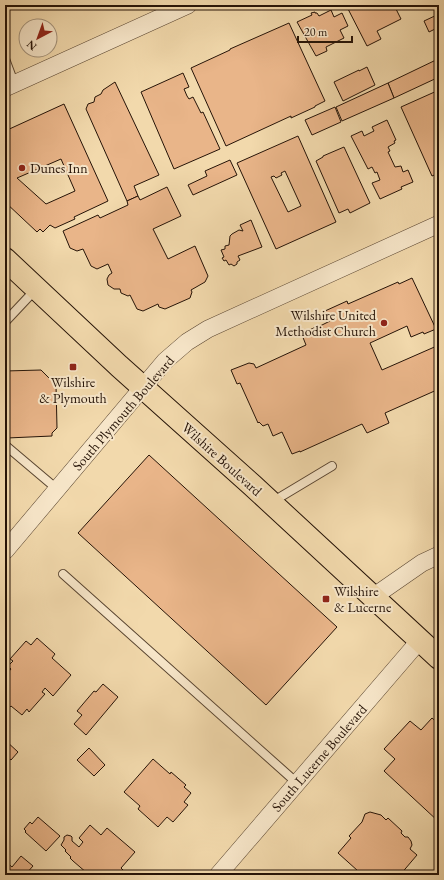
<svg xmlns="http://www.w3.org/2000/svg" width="444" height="880" viewBox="0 0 444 880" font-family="'EB Garamond',serif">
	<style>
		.building { fill: #e9b589; stroke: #251307; fill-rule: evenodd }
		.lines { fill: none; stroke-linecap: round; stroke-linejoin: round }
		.service-casing { stroke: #584430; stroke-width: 10 }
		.minor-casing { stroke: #584430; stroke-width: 18 }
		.primary-casing { stroke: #251307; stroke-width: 24 }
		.service { stroke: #f7e6c9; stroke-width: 8 }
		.minor { stroke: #f7e6c9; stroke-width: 17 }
		.primary { stroke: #f2d9ac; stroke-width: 22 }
		.poi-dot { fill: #8f2418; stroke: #f7e6c9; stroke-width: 1.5 }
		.labels { text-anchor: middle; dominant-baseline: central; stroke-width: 4; stroke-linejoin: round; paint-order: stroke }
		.poi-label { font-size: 14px; fill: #251307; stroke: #f7e6c9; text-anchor: start }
		.street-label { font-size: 14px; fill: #251307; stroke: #f7e6c9 }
	</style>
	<rect width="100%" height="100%" fill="#f2d9ac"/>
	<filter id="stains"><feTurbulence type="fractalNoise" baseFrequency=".005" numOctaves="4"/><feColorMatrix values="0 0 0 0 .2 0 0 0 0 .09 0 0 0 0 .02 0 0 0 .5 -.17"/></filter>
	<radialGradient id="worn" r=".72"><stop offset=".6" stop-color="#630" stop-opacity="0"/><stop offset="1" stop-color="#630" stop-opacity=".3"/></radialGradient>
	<g class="building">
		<polygon points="346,5 394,5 401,19 377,31 381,39 367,46"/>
		<polygon points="331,10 334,17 342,13 348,26 340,30 344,38 326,47 327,51 316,56 297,22 312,15 311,13 315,12 315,13 317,13 319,16"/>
		<polygon points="439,14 439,27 429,32 424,21"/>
		<polygon points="289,23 325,101 315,106 315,107 291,118 291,116 226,146 191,68 230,50 230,49"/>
		<polygon points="438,59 439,77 394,98 388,83"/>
		<polygon points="367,67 375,85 343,101 334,82 359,70 359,71"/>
		<polygon points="183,73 189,87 184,89 187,96 189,99 193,97 201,113 203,112 220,149 174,169 141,92"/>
		<polygon points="115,82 159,175 134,186 138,196 127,201 86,109 88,104 94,102 95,97 101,94 103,90"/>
		<polygon points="388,83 394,98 342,121 336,107"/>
		<polygon points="439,90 439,173 432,176 401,107"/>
		<path d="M64 104 108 201 74 217 75 219 55 228 50 225 43 232 40 229 37 232 5 202V131ZM61 159 75 191 46 204 17 178Z"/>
		<polygon points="335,107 341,122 312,135 305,120"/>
		<polygon points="387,120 396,140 394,141 395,143 388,147 390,151 388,152 395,167 401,166 403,172 408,170 413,182 401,187 402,189 380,199 372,183 380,180 377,172 375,173 372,167 368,169 351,136 362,131 364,136 374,131 372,127"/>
		<path d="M298 136 336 222 276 249 237 163ZM285 171 301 206 288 212 271 177 274 176 276 178 282 175 281 173Z"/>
		<polygon points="344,147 370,203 350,213 348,209 339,213 316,161 323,157 323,156"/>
		<polygon points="230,160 237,175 193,195 188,185 207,176 205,171"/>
		<polygon points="167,187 181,216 153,229 168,259 195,246 208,276 205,282 191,290 192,292 190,298 165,309 159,307 158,304 143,311 137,309 130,295 128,296 121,293 120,289 114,289 108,285 107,279 109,275 112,273 108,264 97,269 91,266 83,249 77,251 70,248 63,231 98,215 100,218 128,205 127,201 138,196 140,200"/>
		<polygon points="251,220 262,247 238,256 240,260 237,262 237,264 234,266 231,264 229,265 226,260 224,261 222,258 224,257 221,250 225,249 225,246 229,245 230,236 232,234 239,230 243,231 240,225"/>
		<polygon points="412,278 436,329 424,334 423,332 411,337 407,326 370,343 382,370 439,345 439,389 385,413 389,423 367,433 362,424 300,452 300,451 292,454 282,432 273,436 268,424 263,426 259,422 258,423 240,383 237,384 231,370 249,363 254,364 256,368 306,345 302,335 307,333 307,331 316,327 317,328 320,327 320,326 330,321 325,311 347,301 348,304 398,282 399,284"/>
		<polygon points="439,296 439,319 435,307 438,305 435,298"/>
		<polygon points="41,370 56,385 57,428 52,433 52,436 7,438 5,436 5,371"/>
		<polygon points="149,455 337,627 266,705 78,533"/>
		<polygon points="37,638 55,654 52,658 71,675 53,696 45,688 42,692 45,694 29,712 27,709 22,715 11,706 9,708 5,705 5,676 11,669 8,666 13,661 10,659 26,641 31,645"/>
		<polygon points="103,684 118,697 86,735 74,724 82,715 77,711 94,691 96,692"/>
		<polygon points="432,718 439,724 439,822 384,771 395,759 384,749 410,721 421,730"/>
		<polygon points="5,740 18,752 11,760 5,755"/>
		<polygon points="89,748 105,765 94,776 77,760"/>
		<polygon points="153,759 170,774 171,772 186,785 184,787 191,793 184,802 188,805 173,822 167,817 158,827 138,809 140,806 124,792"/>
		<polygon points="370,812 381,815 386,820 388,818 402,831 401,833 405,837 408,837 411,841 412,845 410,849 417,855 400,875 354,875 358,871 338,853 351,838 349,836 362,822 365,814"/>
		<polygon points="38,817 60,836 46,851 25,832 26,831 24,829 30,822 32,824"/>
		<polygon points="90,825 101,835 107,828 135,852 121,868 124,871 125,873 123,875 85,875 87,873 73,861 70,858 71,857 65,851 66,850 61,845 64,840 64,837 67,835 71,836 72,837 72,841 79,847 83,842 79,838"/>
		<polygon points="21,856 33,866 25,875 5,875 5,861 12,867"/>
	</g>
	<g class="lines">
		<defs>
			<g id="service">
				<polyline points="5,59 14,83"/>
				<polyline points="5,322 36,289"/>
				<polyline points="5,445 57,489"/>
				<polyline points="272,502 332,466"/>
				<polyline points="63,574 297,783"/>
			</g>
			<g id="minor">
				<polyline points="5,88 188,5"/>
				<polyline points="5,551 165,361 187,342 208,329 439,224"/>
				<polyline points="373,597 422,563 439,555"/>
				<polyline points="218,875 420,640"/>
			</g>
			<polyline id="primary" points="5,259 119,366 252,485 439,658"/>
		</defs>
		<use href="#service" class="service-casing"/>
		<use href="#minor" class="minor-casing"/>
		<use href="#primary" class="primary-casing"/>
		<use href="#service" class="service"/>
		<use href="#minor" class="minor"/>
		<use href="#primary" class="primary"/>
	</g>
	<g class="poi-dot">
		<circle cx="22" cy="168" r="4"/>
		<circle cx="384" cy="323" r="4"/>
		<rect x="69" y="363" width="8" height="8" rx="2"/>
		<rect x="322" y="595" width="8" height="8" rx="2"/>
	</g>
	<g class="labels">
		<g class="poi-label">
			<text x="30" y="168">Dunes Inn</text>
			<text x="376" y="315" text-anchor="end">Wilshire United<tspan x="376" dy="16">Methodist Church</tspan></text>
			<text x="73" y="382" text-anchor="middle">Wilshire<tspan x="73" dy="16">&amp; Plymouth</tspan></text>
			<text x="334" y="591">Wilshire<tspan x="334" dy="16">&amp; Lucerne</tspan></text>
		</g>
		<g class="street-label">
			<text transform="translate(123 413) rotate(-49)">South Plymouth Boulevard</text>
			<text transform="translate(222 459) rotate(42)">Wilshire Boulevard</text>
			<text transform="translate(319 758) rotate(-49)">South Lucerne Boulevard</text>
		</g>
	</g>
	<rect width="444" height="880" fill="none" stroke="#f2d9ac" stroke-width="20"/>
	<rect x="6" y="6" width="432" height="868" fill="none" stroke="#251307" stroke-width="2"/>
	<rect x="10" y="10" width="424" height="860" fill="none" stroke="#251307"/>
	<g transform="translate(38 38) rotate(221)"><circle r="19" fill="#f7e6c9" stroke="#a3927b"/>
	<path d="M0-3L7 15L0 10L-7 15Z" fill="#8f2418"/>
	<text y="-6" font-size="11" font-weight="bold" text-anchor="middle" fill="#251307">N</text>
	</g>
	<path d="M298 36v6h54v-6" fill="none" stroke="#251307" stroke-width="2"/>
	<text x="304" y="36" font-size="12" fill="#251307" stroke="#f7e6c9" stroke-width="3" paint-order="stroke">20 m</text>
	<rect width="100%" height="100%" filter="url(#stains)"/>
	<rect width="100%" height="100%" fill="url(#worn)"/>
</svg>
